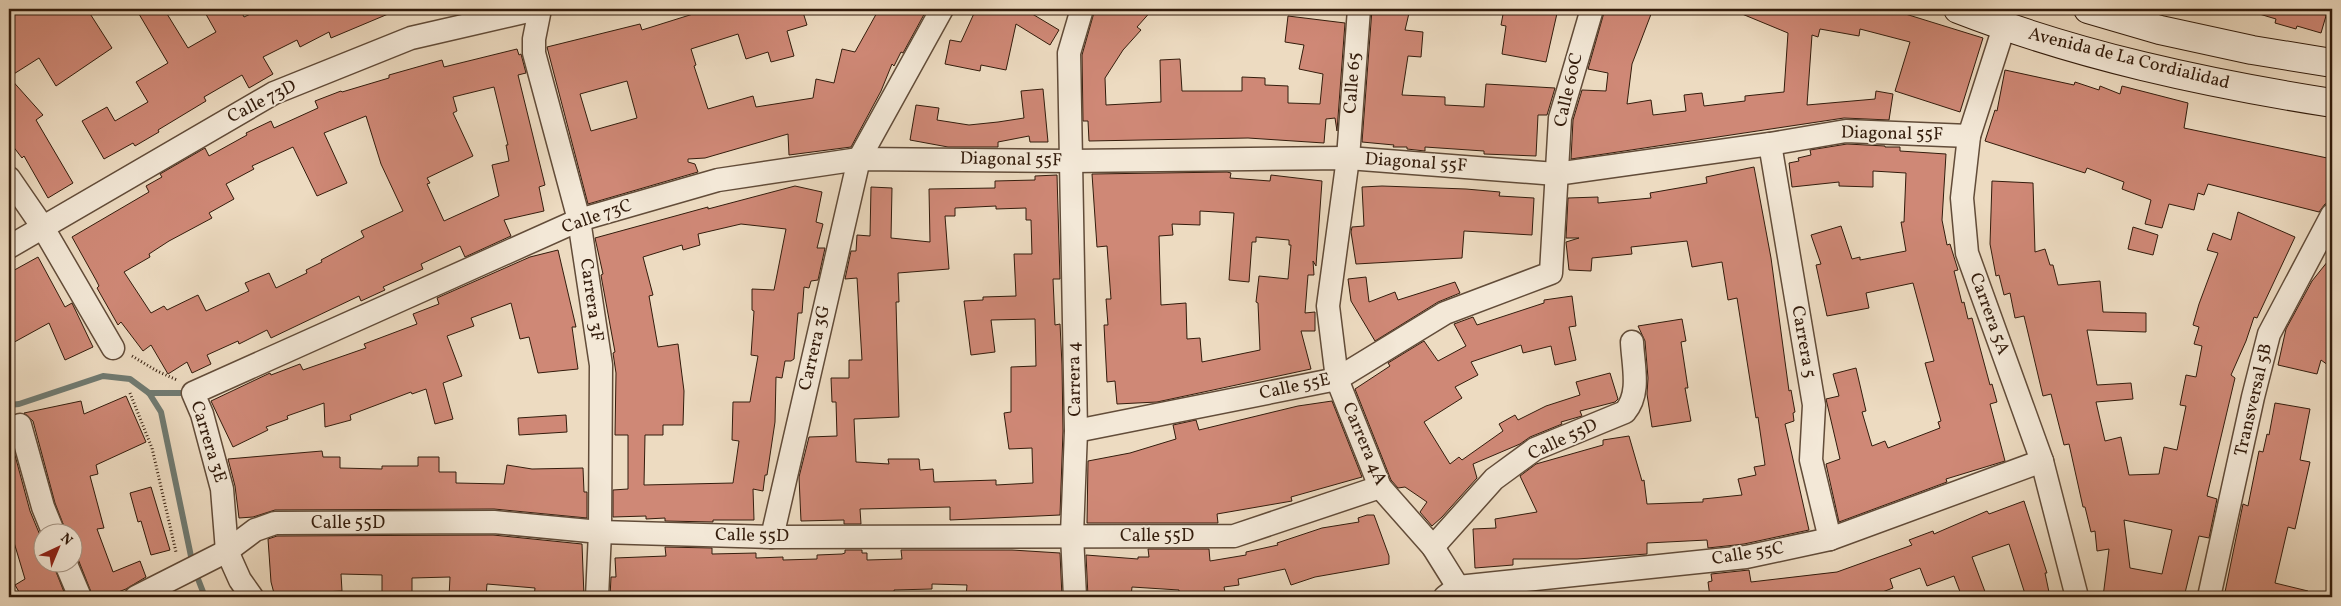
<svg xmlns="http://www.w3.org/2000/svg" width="2341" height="606" viewBox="0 0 2341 606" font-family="Vollkorn,serif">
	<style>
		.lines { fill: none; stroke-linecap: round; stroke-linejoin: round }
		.stream { stroke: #707b72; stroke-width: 6 }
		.building { fill: #cf8876; stroke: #331c0c; fill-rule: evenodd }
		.minor-casing { stroke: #624c39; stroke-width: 25 }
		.secondary-casing { stroke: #331c0c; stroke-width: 30 }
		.path { stroke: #331c0c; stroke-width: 3; stroke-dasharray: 1 2.5; stroke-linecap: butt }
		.minor { stroke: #f3e8d7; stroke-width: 22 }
		.secondary { stroke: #f3e8d7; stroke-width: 28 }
		.labels { text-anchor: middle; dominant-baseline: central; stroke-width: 4; stroke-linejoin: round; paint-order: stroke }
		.street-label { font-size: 18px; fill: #331c0c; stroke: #f3e8d7 }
	</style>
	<rect width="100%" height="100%" fill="#eddbc1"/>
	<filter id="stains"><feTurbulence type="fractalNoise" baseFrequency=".004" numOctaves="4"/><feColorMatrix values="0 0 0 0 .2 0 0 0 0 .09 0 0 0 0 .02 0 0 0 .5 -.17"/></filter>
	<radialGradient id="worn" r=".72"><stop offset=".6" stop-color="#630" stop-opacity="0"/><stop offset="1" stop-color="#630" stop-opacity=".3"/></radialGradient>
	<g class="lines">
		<g class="stream">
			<polyline points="149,393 189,393"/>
			<polyline points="9,405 19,404 103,376 130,379 149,393 161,412 193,566 205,597"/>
		</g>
	</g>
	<g class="building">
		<polygon points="9,9 87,9 112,48 56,86 39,58 9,77 43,115 36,120 73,183 48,198 24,156 22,158 9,141"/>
		<polygon points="136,9 164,9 188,48 216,32 203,9 240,9 244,17 261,9 400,9 331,38 329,32 300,47 297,40 263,57 273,74 249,88 242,75 204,97 206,101 158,130 159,132 135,146 133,143 104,159 82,121 107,107 115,121 148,102 136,82 168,63"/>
		<path d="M691 9H802L807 25 787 31 794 56 771 62 768 52 746 59 738 34 691 49 696 65 694 66 708 109 753 96 756 107 813 98 816 79 834 83 842 49 855 52 879 9H927L903 53 901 52 894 66 892 64 881 91 851 147 789 155 788 134 705 158 688 159V162L695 164 698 172 588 204 547 47 640 24 642 30 693 14ZM627 81 637 118 591 131 580 94Z"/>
		<polygon points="976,9 1024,9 1059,30 1050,45 1016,24 1006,70 981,65 980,71 945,64 950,40 961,42"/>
		<polygon points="1095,9 1153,9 1137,27 1141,30 1123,50 1105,78 1106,105 1161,102 1160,60 1180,59 1182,91 1242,91 1242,77 1265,78 1265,85 1288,86 1288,103 1320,104 1323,74 1299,69 1304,45 1285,42 1288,16 1345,23 1337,131 1335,118 1326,119 1324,143 1248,138 1089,141 1088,121 1083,121 1082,55"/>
		<polygon points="1372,9 1410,9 1405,30 1423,32 1421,57 1408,56 1402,95 1445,97 1445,105 1484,107 1486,84 1555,88 1547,115 1538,115 1536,156 1484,154 1484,151 1425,147 1425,151 1407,149 1407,147 1393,147 1394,145 1362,142"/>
		<polygon points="1504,9 1558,9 1546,62 1502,54 1506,26 1501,25"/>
		<polygon points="1605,9 1653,9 1632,64 1627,104 1651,100 1653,115 1686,111 1684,95 1702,93 1704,106 1745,101 1745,96 1784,92 1788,33 1730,9 1900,9 1899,12 1983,38 1960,112 1895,91 1910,42 1860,29 1859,36 1820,29 1818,37 1812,35 1807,105 1875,99 1876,91 1893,94 1889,120 1844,118 1571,159 1573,120 1582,90 1606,91 1608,73 1588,69"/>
		<polygon points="2256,9 2328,9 2321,33 2297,26 2296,29 2275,23 2276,19 2256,13"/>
		<path d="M517 49 519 55 521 54 526 73 518 75 545 185 539 187 544 211 504 220 511 236 465 257 460 246 421 264 423 269 383 287 385 290 361 301 359 296 271 338 267 330 239 344 238 341 207 355 211 364 192 373 187 362 168 374 151 345 143 351 121 322 118 325 97 288 99 286 96 280 72 237 149 192 146 186 162 177 160 174 205 148 209 156 247 135 246 133 271 121 274 128 318 108 315 101 341 91 342 92 389 78V75L442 60 444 67ZM494 87 508 145H506L509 161 492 165 499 196 444 221 427 184 430 183 427 178 473 156 453 113 457 111 453 97ZM366 116 381 164 403 211 361 231 364 237 321 260 322 262 306 270 307 273 276 288 269 273 245 283 249 291 206 311 198 295 167 310 164 306 151 313 124 272 150 257 149 254 169 241 212 218 209 213 234 199 226 184 254 169 252 166 293 147 317 196 347 183 324 133Z"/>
		<polygon points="2005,70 2074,85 2075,82 2099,90 2100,86 2120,94 2122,86 2188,103 2184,128 2332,159 2332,190 2329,203 2325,204 2319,212 2208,184 2204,195 2198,193 2194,210 2169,204 2162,228 2145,224 2151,200 2122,189 2124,182 2087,168 2085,173 1985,141 1995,110 1997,111"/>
		<polygon points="1043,89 1048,142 1030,142 1029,136 998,142 998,147 948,147 910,140 916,105 939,108 937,120 969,125 998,122 1024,118 1021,91"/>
		<polygon points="1847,144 1885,146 1885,147 1900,147 1900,151 1946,154 1942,220 1947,245 1950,244 1958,270 1954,271 1962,303 1964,302 1968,319 1972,318 1990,385 1992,384 1997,402 1990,404 2005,461 1946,479 1947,482 1839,522 1826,464 1840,459 1826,399 1839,396 1833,374 1856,368 1866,411 1862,412 1872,446 1885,441 1888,448 1940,428 1938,422 1941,421 1925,363 1934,361 1913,283 1866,293 1869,308 1827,316 1816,265 1821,264 1811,235 1841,226 1852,259 1860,257 1860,260 1906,251 1901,222 1904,222 1906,173 1873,171 1873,187 1839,186 1839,182 1792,187 1789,163 1799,161 1798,158 1811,155 1810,150"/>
		<polygon points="1754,167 1771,258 1789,391 1791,390 1795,412 1793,413 1794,421 1785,424 1809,530 1744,544 1708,548 1707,540 1647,543 1647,554 1577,559 1513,559 1513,565 1475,568 1473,529 1496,528 1495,519 1537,512 1520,476 1536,464 1603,445 1603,440 1629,436 1642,481 1644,480 1647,504 1703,502 1703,499 1742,495 1738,479 1756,475 1754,467 1765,465 1758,417 1756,418 1737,298 1728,300 1722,262 1692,267 1687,241 1631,247 1632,254 1592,258 1591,271 1569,270 1566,242 1579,238 1566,238 1568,198 1598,197 1598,203 1651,198 1650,193 1707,183 1706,177"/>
		<path d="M1227 172 1231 173 1230 178 1270 181 1271 175 1322 181 1316 266 1313 261 1314 275H1308L1305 313 1315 312V331H1301L1311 369 1157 402 1117 404 1115 381 1107 382 1104 325H1108L1106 299H1111L1107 246 1097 247 1092 174ZM1200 211 1234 213 1229 280 1249 282 1252 242H1256V237L1289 240V245H1291L1288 279 1259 276 1256 302 1258 303 1260 350 1202 362 1200 338 1187 339 1186 303 1161 305 1159 236 1173 235 1172 224 1200 225Z"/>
		<path d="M1057 175 1060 279H1053L1055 325 1060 324 1062 365 1063 431 1060 515 950 520V507L860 509 861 524H844V520L801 521 799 477 809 437 837 436 836 402H832L831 378H849V360H862L857 278 845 279 851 251H856L857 235 870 236 871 187 892 188 891 238 930 242 929 189 995 188V181L1035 180V176ZM996 206V209L1026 208V220H1031L1032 254H1014L1016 296 983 297V300L964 301 971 355 995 352 991 320 1035 319 1036 366 1011 367V412L1004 413 1009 449 1032 448 1033 483 996 485V480L934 482 933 469 920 470 919 459H888L889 464 856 462 854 419 899 417 896 302H899L898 273 949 269 945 216H955V208Z"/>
		<path d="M1992 181 2033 183 2035 252 2045 249 2050 265H2053L2058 285 2100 281 2103 312 2146 313V332L2087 330 2097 385 2131 383 2133 399 2096 402 2105 441 2121 437 2129 475 2159 474 2164 447 2177 450 2186 406 2180 405 2186 375 2196 377 2202 346 2194 344 2199 327 2193 325 2199 304 2218 253 2207 250 2213 233 2231 240 2238 212 2295 237 2257 318 2254 317 2246 341 2231 375 2235 378 2207 496 2217 499 2209 538 2199 536 2184 597H2152L2136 594 2135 597H2103L2109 549 2097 551 2095 531 2091 532 2085 507H2083L2069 444 2064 445 2051 394 2043 396 2024 316 2015 318 2010 293 2004 295 1999 275 1996 276 1990 244ZM2124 520 2172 530 2162 574 2130 568Z"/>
		<path d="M795 186 822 192 816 222 823 224 817 248H825L818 280 811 281 809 288 804 287 802 313H798L794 359 791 361H785L782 378 776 377 775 422 767 475H765L763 491 753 489 754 520H713V522L665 521V518L646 519V516L613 517V490L628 489V435H615L616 373 613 353 615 352 602 281 601 275 603 274 595 238 708 207V209ZM741 224 786 229 774 290 752 289V310L754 311 751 355 758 356 750 402H733L732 440 739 441 733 483 644 485 645 435H663V425H683L684 391 678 344 658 347 649 296 653 295 643 257 682 245 683 250 700 245 698 234Z"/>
		<polygon points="1382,186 1466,189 1500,192 1499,196 1534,198 1532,235 1464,231 1462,258 1356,264 1351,232 1352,227 1364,226 1362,187"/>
		<polygon points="2133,227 2158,235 2153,255 2128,249"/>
		<polygon points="558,250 576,327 572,327 578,369 538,373 529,337 520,339 511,303 471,318 474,326 447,336 462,376 443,383 453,419 435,424 426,389 412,394 411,392 350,415 351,420 325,427 324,403 287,416 288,419 266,427 268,430 233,447 211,401 270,373 271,375 300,364 303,370 366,348 364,344 417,324 413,314 439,304 437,298 530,257"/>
		<polygon points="2332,256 2332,368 2321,360 2317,374 2278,365 2286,329 2312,281"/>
		<polygon points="38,257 65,307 72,303 93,347 65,360 49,323 9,345 9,273"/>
		<polygon points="1366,277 1369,302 1395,292 1398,300 1455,282 1460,293 1438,302 1375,341 1351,301 1348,279"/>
		<polygon points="1572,296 1576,326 1569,327 1576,360 1555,365 1551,346 1523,353 1521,345 1471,362 1478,375 1455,387 1462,398 1424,422 1450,464 1459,457 1462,460 1503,431 1499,424 1515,415 1518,420 1546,406 1580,395 1576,382 1610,373 1618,399 1615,402 1580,411 1582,416 1561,422 1562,424 1530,437 1520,444 1473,464 1477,478 1442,517 1432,526 1420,512 1427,502 1405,487 1398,488 1391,480 1355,389 1390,366 1388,363 1424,341 1438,361 1466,346 1454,324 1473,317 1477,325 1544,303 1544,300"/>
		<polygon points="1682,319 1686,341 1681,342 1688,388 1685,388 1691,421 1652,427 1647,394 1648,378 1645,341 1638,326"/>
		<polygon points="126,396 146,442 96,465 98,474 90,476 104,528 97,529 113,572 140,561 146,577 126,589 105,597 93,597 78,559 72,553 72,534 67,534 55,503 33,421 24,413 81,401 84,414"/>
		<polygon points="1332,401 1362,477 1291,497 1292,501 1217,514 1218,523 1087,523 1088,461 1130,453 1176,439 1173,425 1196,420 1199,430 1298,406"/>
		<polygon points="2275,403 2310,409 2300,460 2310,462 2295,529 2288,527 2275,583 2308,591 2307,597 2224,597 2243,504 2248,506 2259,451 2263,452 2267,434 2269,435"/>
		<polygon points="566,415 567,432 519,435 518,418"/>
		<polygon points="9,433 30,511 42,540 42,564 53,564 66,597 22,597 15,585 25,579 10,529 14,527 9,506"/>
		<polygon points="322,451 323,457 340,457 340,468 382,469 382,466 418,466 418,457 439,457 439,472 456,472 456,483 504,484 507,465 532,469 583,468 584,492 587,492 587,518 494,509 275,510 253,517 239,518 235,486 228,459"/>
		<polygon points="151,487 170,550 151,555 141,521 138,522 130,493"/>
		<polygon points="2024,501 2047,573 2045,573 2050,597 2026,597 2009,544 1972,557 1987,597 1962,597 1954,576 1927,586 1920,568 1890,579 1893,588 1869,597 1710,597 1708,582 1712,581 1711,574 1749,570 1751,582 1837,572 1912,545 1909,540 1933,531 1934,534 1987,511 1989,514"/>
		<polygon points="1367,515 1374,515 1389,556 1389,564 1315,577 1291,585 1285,569 1238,579 1239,585 1224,587 1226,597 1179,597 1179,590 1132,587 1131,597 1088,597 1086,555 1138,559 1138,557 1149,557 1148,549 1209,549 1210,561 1246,555 1246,552 1278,545 1277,543 1322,528 1359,522 1358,518"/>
		<polygon points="493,535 582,544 584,597 534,597 535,588 487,584 486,597 449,597 450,577 412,578 412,596 382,596 382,575 341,574 342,591 305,593 307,597 275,597 271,582 268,539 277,536"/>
		<polygon points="665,547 712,548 712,554 756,553 756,558 783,557 783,560 817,559 817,555 842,554 845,553 845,550 862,550 862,553 867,553 867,560 902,559 901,550 1012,550 1060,553 1062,597 966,597 967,585 932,584 932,589 894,590 895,597 610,597 611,577 616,577 615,558 666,556"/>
	</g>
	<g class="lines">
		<defs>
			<g id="minor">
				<polyline points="540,9 534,39 534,53 579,220 601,365 600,532 597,597"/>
				<polyline points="1359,9 1348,158 1328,306 1337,379 1380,487 1433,547 1458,587"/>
				<polyline points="2004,27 1969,136 1962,198 1967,253 2042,461 2077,597"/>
				<polyline points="1770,144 1814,405 1811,460 1830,539"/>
				<polyline points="9,178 42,226 113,348"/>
				<polyline points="9,247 274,93 411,38 537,9"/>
				<polyline points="20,425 43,507 54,534"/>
				<polyline points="1076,431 1337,379 1445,313 1551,273 1560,118 1592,9"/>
				<polyline points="772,537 859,159 942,9"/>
				<path d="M1433 547 1494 479 1535 449 1625 412C1641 393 1633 366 1632 342"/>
				<polyline points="66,564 80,597"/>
				<polyline points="136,597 227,551 255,530 275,523 494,522 600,532 772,537 1234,536 1380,487"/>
				<polyline points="252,597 240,580 227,551 222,489 202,414 193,393 579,220 718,180 859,159 1070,161 1348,158 1556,174 1770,144 1846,131 1969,136"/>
				<polyline points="1075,597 1072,535 1076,431 1069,53 1082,9"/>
				<polyline points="1445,597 1458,587 1746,557 1830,539 2042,461"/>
				<polyline points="2209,597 2253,397 2269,334 2332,215"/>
			</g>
			<g id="secondary">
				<path d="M1958 9C2079 56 2205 83 2332 103"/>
				<polyline points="2088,9 2160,30 2252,50 2332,63"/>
			</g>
		</defs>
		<use href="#minor" class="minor-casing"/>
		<use href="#secondary" class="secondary-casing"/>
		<g class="path">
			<polyline points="132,356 157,371 177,380"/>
			<polyline points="130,393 152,448 176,552"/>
		</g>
		<use href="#minor" class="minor"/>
		<use href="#secondary" class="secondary"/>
	</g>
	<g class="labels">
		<g class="street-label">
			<text transform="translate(2129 59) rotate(14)">Avenida de La Cordialidad</text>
			<text transform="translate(1353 83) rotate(-86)">Calle 65</text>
			<text transform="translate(1569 90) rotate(-77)">Calle 60C</text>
			<text transform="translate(262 102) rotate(-27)">Calle 73D</text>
			<text transform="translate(1892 134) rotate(1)">Diagonal 55F</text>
			<text transform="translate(1011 160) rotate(1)">Diagonal 55F</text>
			<text transform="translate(1416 163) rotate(4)">Diagonal 55F</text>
			<text transform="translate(597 217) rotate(-19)">Calle 73C</text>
			<text transform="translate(591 300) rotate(82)">Carrera 3F</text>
			<text transform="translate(1989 314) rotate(70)">Carrera 5A</text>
			<text transform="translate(1803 342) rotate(80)">Carrera 5</text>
			<text transform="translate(815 348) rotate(-77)">Carrera 3G</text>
			<text transform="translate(1075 379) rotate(-91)">Carrera 4</text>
			<text transform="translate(1295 387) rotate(-12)">Calle 55E</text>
			<text transform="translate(2254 400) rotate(-77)">Transversal 5B</text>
			<text transform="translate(1563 440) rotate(-25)">Calle 55D</text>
			<text transform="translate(208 442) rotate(73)">Carrera 3E</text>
			<text transform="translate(1364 444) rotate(67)">Carrera 4A</text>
			<text x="348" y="523">Calle 55D</text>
			<text transform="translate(752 536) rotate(1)">Calle 55D</text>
			<text x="1157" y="536">Calle 55D</text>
			<text transform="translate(1748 554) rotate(-9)">Calle 55C</text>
		</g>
	</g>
	<rect width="2341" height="606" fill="none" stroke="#eddbc1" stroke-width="30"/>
	<rect x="10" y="10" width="2321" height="586" fill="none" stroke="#331c0c" stroke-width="2.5"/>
	<rect x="15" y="15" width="2311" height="576" fill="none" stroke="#331c0c"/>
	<g transform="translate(58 548) rotate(44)"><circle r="24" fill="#f3e8d7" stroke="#a69686"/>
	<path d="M0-4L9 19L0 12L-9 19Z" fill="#8f2418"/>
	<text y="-8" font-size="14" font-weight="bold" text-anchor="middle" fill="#331c0c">N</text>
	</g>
	<rect width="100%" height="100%" filter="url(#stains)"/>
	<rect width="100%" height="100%" fill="url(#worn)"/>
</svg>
